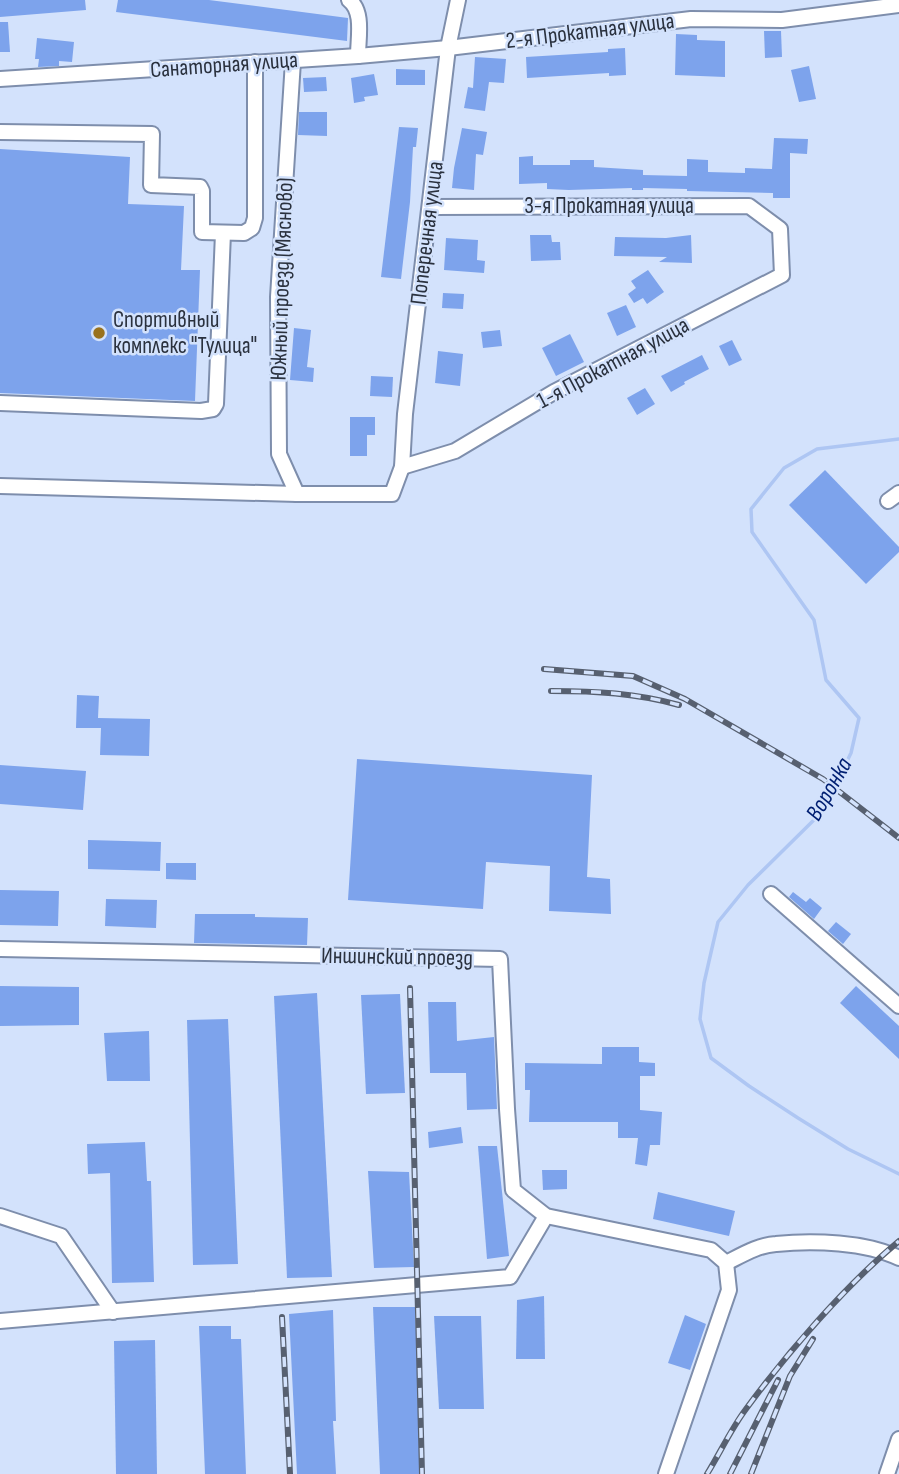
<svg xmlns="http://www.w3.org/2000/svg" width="899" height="1474" viewBox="0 0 899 1474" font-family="'Sofia Sans Condensed',sans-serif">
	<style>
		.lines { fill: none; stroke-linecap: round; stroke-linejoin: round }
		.stream { stroke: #aec6f3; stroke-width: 3.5 }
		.building { fill: #7da3ec }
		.minor-casing { stroke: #7e8eac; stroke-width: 18 }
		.minor { stroke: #fff; stroke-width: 14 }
		.rail-casing { stroke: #576070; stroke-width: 6 }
		.rail { stroke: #d3e2fc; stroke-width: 3.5; stroke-dasharray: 10; stroke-linecap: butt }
		.poi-dot { fill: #99721e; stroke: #d3e2fc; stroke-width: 2.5 }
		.labels { text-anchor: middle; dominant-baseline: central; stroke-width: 5; stroke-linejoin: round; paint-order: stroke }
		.street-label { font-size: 23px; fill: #2a313e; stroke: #d3e2fc }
		.poi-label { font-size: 23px; fill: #2a313e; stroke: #d3e2fc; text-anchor: start }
		.water-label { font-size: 24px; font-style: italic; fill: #001f72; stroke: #d3e2fc }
	</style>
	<rect width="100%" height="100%" fill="#d3e2fc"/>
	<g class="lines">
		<polyline class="stream" points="899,439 817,449 784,468 751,509 752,532 814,620 826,680 859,718 851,753 822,812 748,885 718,922 704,983 700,1019 711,1058 749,1086 798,1118 848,1149 899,1174"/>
	</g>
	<g class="building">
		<polygon points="0,0 85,0 86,10 0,17"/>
		<polygon points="118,0 209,0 348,18 347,41 116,12"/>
		<polygon points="0,22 8,22 10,52 0,52"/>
		<polygon points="764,31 781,31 782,57 765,58"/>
		<polygon points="676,34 697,35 697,40 725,41 725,77 675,75"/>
		<polygon points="37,38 74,42 72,62 59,61 59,66 38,67 39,59 35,59"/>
		<polygon points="625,48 626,75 609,76 609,73 527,78 526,57 608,52 608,49"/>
		<polygon points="475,57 506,59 504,83 489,82 485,111 464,108 468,87 473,88"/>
		<polygon points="809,66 816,99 799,102 791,70"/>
		<polygon points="396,69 425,70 425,85 396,85"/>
		<polygon points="374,74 378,95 364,97 365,101 354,103 351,78"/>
		<polygon points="326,77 327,91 304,92 303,78"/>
		<polygon points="299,112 327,112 327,136 298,135"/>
		<polygon points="399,127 418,128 416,147 413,147 410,202 401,279 381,277"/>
		<polygon points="462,128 487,132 483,155 476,154 474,190 452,188 454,168"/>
		<polygon points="774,138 808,139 807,154 790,153 790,198 773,198 773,193 687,191 687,189 643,188 643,190 632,190 632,188 569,190 547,189 547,183 519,184 519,157 533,156 533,165 570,165 570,160 594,160 594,167 643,170 643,175 687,176 687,159 708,160 708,172 745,173 745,168 772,169"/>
		<polygon points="0,149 130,157 128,204 184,206 181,270 200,270 195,401 0,393"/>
		<polygon points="530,235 551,235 552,242 560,242 561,260 531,261"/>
		<polygon points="691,235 692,263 659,262 667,257 614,256 615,237 666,238"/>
		<polygon points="446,238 478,240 477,260 485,261 484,273 444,270"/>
		<polygon points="648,270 664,292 647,304 643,298 634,303 628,294 636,288 631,281"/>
		<polygon points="443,293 464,294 463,309 442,308"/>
		<polygon points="626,305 636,327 617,336 607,313"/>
		<polygon points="294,328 311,330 307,367 314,368 313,382 290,380"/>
		<polygon points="500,330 502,346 483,348 481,332"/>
		<polygon points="570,334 584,362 556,376 542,348"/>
		<polygon points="732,340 742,360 729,366 719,346"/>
		<polygon points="438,351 463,354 460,386 435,383"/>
		<polygon points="702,355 709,369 684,382 685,384 671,392 661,376"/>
		<polygon points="371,376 393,377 392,397 370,396"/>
		<polygon points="645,388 655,404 637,415 627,398"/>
		<polygon points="350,417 375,417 375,435 367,435 367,456 350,456"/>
		<polygon points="825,470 899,547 899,552 866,584 789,505"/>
		<polygon points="77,695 99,696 98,718 150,719 149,756 100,755 101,728 76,728"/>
		<polygon points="357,759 592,775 587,877 610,879 611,914 549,911 550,866 486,862 483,909 348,900"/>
		<polygon points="0,765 86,771 83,810 0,804"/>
		<polygon points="88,840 161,842 160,871 88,869"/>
		<polygon points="166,863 196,863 196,880 166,879"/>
		<polygon points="0,890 59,891 58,926 0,925"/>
		<polygon points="793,892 806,902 810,898 822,908 814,919 789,897"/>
		<polygon points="106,899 157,900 156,928 105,926"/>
		<polygon points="195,914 255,914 255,917 308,918 307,945 194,943"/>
		<polygon points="836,922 851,934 843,944 828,931"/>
		<polygon points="0,986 79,987 79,1025 0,1026"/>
		<polygon points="856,986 899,1026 899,1059 840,1003"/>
		<polygon points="317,993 332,1277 287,1278 274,996"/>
		<polygon points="400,994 405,1093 366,1094 361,995"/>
		<polygon points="428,1002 456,1002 457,1041 494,1037 497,1109 467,1110 466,1073 430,1073"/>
		<polygon points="228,1019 238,1264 193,1265 187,1020"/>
		<polygon points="149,1031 150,1081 107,1081 104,1033"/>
		<polygon points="602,1047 639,1047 639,1062 655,1063 655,1076 640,1076 640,1110 662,1112 660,1145 650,1145 647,1166 635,1164 638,1138 618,1138 618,1122 529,1122 530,1090 525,1090 525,1063 602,1064"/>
		<polygon points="461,1127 463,1143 429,1148 428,1132"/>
		<polygon points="145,1142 147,1181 151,1181 154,1282 112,1283 110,1173 88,1174 87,1144"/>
		<polygon points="478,1146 497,1146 509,1256 487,1259"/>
		<polygon points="542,1170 567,1170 567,1189 543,1190"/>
		<polygon points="368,1171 409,1172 414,1267 374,1268"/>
		<polygon points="658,1192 735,1211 729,1236 653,1219"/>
		<polygon points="544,1296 545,1359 516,1359 517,1300"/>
		<polygon points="373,1307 415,1307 422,1474 380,1474"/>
		<polygon points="333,1310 336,1421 333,1421 336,1474 297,1474 289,1314"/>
		<polygon points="685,1315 706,1324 690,1370 668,1363"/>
		<polygon points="434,1316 481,1316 484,1409 439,1409"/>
		<polygon points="199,1326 231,1326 231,1339 241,1339 246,1474 205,1474"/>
		<polygon points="155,1340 157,1474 116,1474 114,1341"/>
	</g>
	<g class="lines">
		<defs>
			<g id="minor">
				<path d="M349 0C364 11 358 38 358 56"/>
				<polyline points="293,61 278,297 279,454 297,494"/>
				<polyline points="0,79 358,56 448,48 691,19 782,20 899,5"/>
				<polyline points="0,132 152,134 151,185 200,187 202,191 202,232 244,233 252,228 255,218 255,62"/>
				<polyline points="0,403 201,411 213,409 216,404 223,233"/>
				<polyline points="402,467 455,451 554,392 782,275 780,229 749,206 431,207"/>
				<polyline points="0,486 297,494 392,494 402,467 405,414 448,48 458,0"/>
				<polyline points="888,501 899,493"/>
				<polyline points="771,894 899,1006"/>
				<polyline points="0,949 500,959 507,1109 513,1190 546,1216 711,1250 726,1263 729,1290 666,1474"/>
				<polyline points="0,1216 61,1236 113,1312"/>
				<path d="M726 1263C742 1255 758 1245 776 1244 813 1240 866 1242 899 1258"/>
				<polyline points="0,1321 510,1277 546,1216"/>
				<polyline points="887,1474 899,1439"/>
			</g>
		</defs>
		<use href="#minor" class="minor-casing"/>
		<use href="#minor" class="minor"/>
		<defs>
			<g id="rail">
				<polyline points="544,669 633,676 685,699 823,779 899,838"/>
				<path d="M551 691C595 691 636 693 679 705"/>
				<polyline points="410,988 422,1474"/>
				<polyline points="282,1317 290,1474"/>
				<path d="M707 1474C720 1453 731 1429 746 1409 787 1353 846 1285 899 1241"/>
				<polyline points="730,1474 778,1380"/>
				<polyline points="751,1474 790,1376 813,1339"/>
			</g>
		</defs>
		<use href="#rail" class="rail-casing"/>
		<use href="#rail" class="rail"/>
	</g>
	<circle class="poi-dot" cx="99" cy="333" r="7"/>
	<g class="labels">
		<g class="street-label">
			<text transform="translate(590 31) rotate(-7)">2-я Прокатная улица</text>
			<text transform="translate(224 65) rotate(-4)">Санаторная улица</text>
			<text x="609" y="206">3-я Прокатная улица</text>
			<text transform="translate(427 233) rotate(-83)">Поперечная улица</text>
			<text transform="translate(282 279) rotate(-88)">Южный проезд (Мясново)</text>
			<text transform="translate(613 363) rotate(-28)">1-я Прокатная улица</text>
			<text transform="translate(397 957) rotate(1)">Иншинский проезд</text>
		</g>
		<g class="poi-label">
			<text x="113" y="320">Спортивный<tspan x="113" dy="26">комплекс "Тулица"</tspan></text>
		</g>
		<g class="water-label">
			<text transform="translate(829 789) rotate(-60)">Воронка</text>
		</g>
	</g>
</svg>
